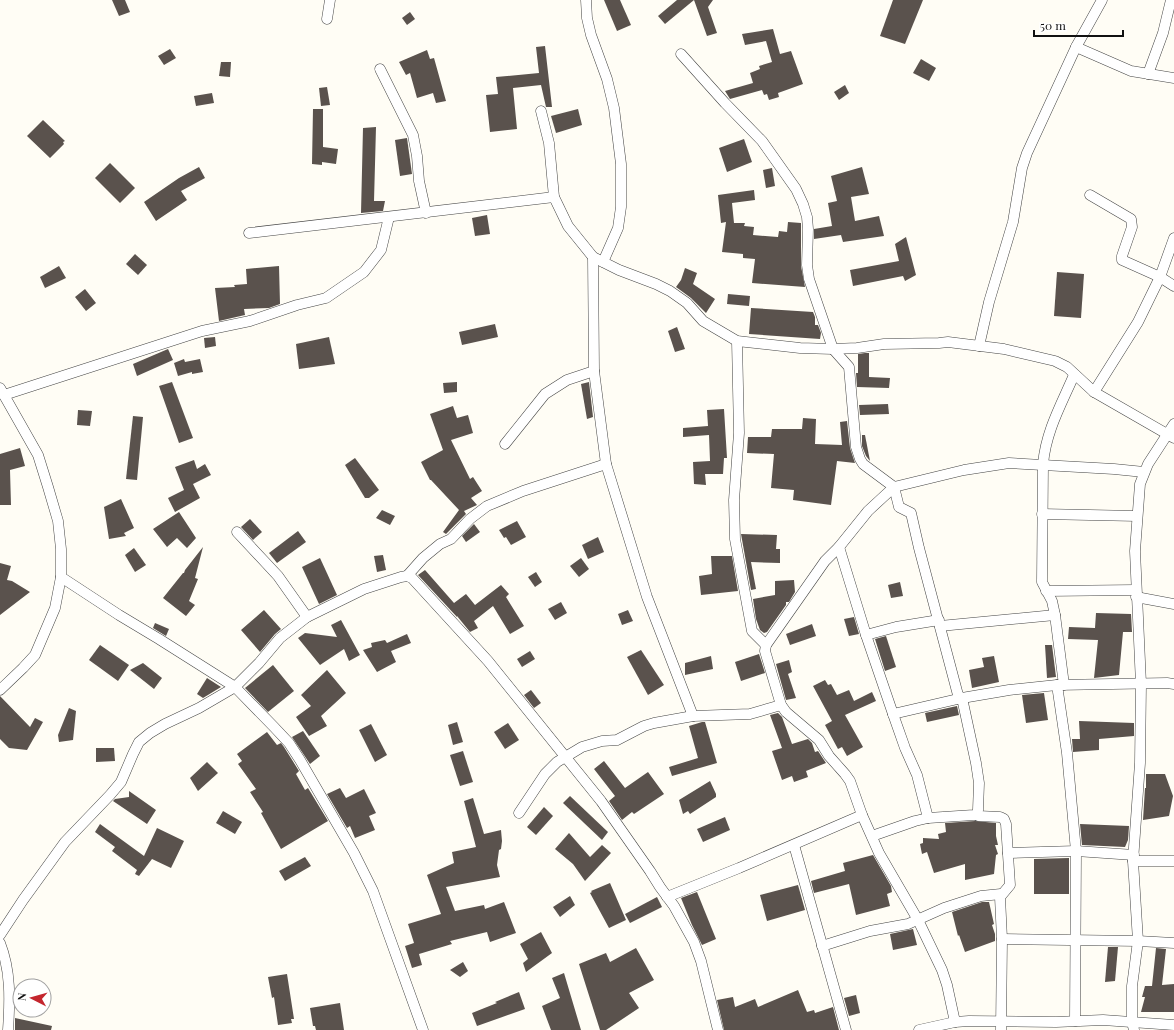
<svg xmlns="http://www.w3.org/2000/svg" width="1174" height="1030" viewBox="0 0 1174 1030" font-family="'Playfair Display',serif">
	<style>
		.building { fill: #5a524d }
		.lines { fill: none; stroke-linecap: round; stroke-linejoin: round }
		.minor-casing { stroke: #444; stroke-width: 11 }
		.minor { stroke: #fff; stroke-width: 10 }
	</style>
	<rect width="100%" height="100%" fill="#fffdf5"/>
	<g class="building">
		<polygon points="112,0 125,0 130,12 119,16"/>
		<polygon points="604,0 620,0 631,25 617,31"/>
		<polygon points="677,0 694,0 665,24 658,16"/>
		<polygon points="694,0 713,0 708,7 717,33 707,36"/>
		<polygon points="893,0 923,0 905,44 880,36"/>
		<polygon points="410,12 415,19 407,25 402,18"/>
		<polygon points="773,29 780,54 791,51 803,84 778,93 779,97 769,100 767,94 764,95 762,90 730,99 725,91 753,83 750,73 760,69 759,66 772,62 766,41 745,45 742,34"/>
		<polygon points="545,46 552,107 546,107 541,85 513,88 517,129 490,132 486,95 498,94 496,77 539,73 536,47"/>
		<polygon points="170,49 176,58 164,65 158,56"/>
		<polygon points="427,50 430,59 434,58 446,101 436,103 433,93 417,98 410,73 406,75 399,62"/>
		<polygon points="921,59 936,68 929,81 913,73"/>
		<polygon points="221,62 231,62 230,77 219,76"/>
		<polygon points="845,85 849,93 839,100 834,92"/>
		<polygon points="327,87 330,105 321,106 319,88"/>
		<polygon points="212,93 214,103 196,106 194,96"/>
		<polygon points="313,109 323,109 323,147 338,149 336,164 322,162 322,165 312,164"/>
		<polygon points="578,109 582,125 556,133 551,116"/>
		<polygon points="43,120 65,141 63,142 64,144 50,158 27,136"/>
		<polygon points="376,127 374,201 385,201 383,211 361,213 363,128"/>
		<polygon points="407,138 412,174 400,176 395,140"/>
		<polygon points="744,139 752,162 727,172 719,148"/>
		<polygon points="110,163 135,188 120,203 95,178"/>
		<polygon points="199,167 205,178 181,191 187,200 156,221 144,202 179,178"/>
		<polygon points="862,167 869,194 851,197 855,221 879,216 884,236 843,242 841,235 814,239 814,229 832,226 828,203 837,201 831,176"/>
		<polygon points="772,168 775,186 766,188 763,170"/>
		<polygon points="754,190 755,200 732,203 734,223 745,223 744,226 754,227 753,235 778,237 779,231 787,232 788,222 801,223 801,266 805,287 752,283 755,259 743,258 743,254 722,252 726,222 721,223 718,195"/>
		<polygon points="487,215 490,234 475,236 472,218"/>
		<polygon points="906,237 916,275 905,281 903,276 853,286 850,270 899,261 895,244"/>
		<polygon points="135,254 147,265 138,275 126,264"/>
		<polygon points="59,266 66,278 45,288 40,277"/>
		<polygon points="279,266 280,304 269,308 244,309 245,315 219,321 215,288 235,287 234,285 247,284 246,269"/>
		<polygon points="685,268 697,273 693,284 715,299 706,313 691,298 676,287 681,280"/>
		<polygon points="1057,272 1084,274 1081,318 1054,316"/>
		<polygon points="85,289 96,303 86,311 75,297"/>
		<polygon points="728,294 750,296 749,306 727,304"/>
		<polygon points="751,308 813,312 815,317 815,325 818,325 821,333 820,339 749,334"/>
		<polygon points="495,324 498,337 462,345 459,332"/>
		<polygon points="677,327 685,349 675,352 668,331"/>
		<polygon points="215,337 216,346 205,348 204,338"/>
		<polygon points="329,337 335,364 299,369 296,344"/>
		<polygon points="168,349 173,360 137,376 133,364"/>
		<polygon points="865,353 869,353 869,377 890,378 889,388 857,387 856,373 858,373 858,354"/>
		<polygon points="184,359 185,362 200,359 203,372 192,374 192,372 178,376 174,363"/>
		<polygon points="172,382 193,438 179,443 159,386"/>
		<polygon points="457,382 457,392 444,393 443,383"/>
		<polygon points="589,382 593,417 587,419 581,384"/>
		<polygon points="888,404 889,414 860,415 859,405"/>
		<polygon points="453,406 457,418 468,415 473,433 451,440 470,479 473,477 482,491 471,498 477,505 464,511 466,514 446,534 443,532 459,510 431,480 430,480 421,462 443,450 430,414"/>
		<polygon points="724,409 727,458 724,458 723,474 705,474 706,485 694,484 693,462 710,461 709,435 683,437 683,428 708,426 707,410"/>
		<polygon points="78,410 92,411 90,426 77,425"/>
		<polygon points="133,416 143,417 137,480 126,479"/>
		<polygon points="803,418 816,419 815,444 842,445 840,422 847,421 850,448 855,463 837,461 831,505 793,500 794,490 771,488 774,454 747,453 748,437 771,437 772,429 802,429"/>
		<polygon points="862,435 865,435 870,461 866,456 862,446"/>
		<polygon points="20,448 25,466 10,470 11,505 0,505 0,454"/>
		<polygon points="355,458 379,490 369,498 365,498 345,465"/>
		<polygon points="194,460 197,469 205,464 211,475 193,484 200,498 175,512 168,498 184,490 175,467"/>
		<polygon points="121,499 134,528 124,533 126,536 109,539 104,507"/>
		<polygon points="382,510 395,516 390,525 376,518"/>
		<polygon points="179,512 196,538 187,548 177,538 167,547 153,529"/>
		<polygon points="250,519 262,532 253,540 241,527"/>
		<polygon points="517,521 526,537 511,545 506,537 504,538 499,530"/>
		<polygon points="474,524 480,532 466,542 462,536"/>
		<polygon points="298,531 306,542 277,563 269,553"/>
		<polygon points="741,534 777,535 776,549 780,549 780,563 751,562 756,589 751,590"/>
		<polygon points="598,537 604,552 588,559 582,545"/>
		<polygon points="203,547 195,578 198,579 189,601 195,605 186,616 163,598 183,573 184,573 185,570"/>
		<polygon points="134,548 146,565 135,572 125,555"/>
		<polygon points="383,555 386,570 377,572 374,556"/>
		<polygon points="711,556 732,556 738,591 701,595 699,576 712,574"/>
		<polygon points="320,558 337,595 319,604 302,567"/>
		<polygon points="581,558 589,569 579,577 570,566"/>
		<polygon points="0,563 11,566 7,580 12,581 30,592 0,615"/>
		<polygon points="425,570 454,603 466,594 475,605 501,585 509,594 506,597 524,626 510,634 493,606 474,621 478,628 470,632 457,616 457,617 418,575"/>
		<polygon points="536,572 542,582 535,587 528,577"/>
		<polygon points="794,580 795,592 789,602 786,602 786,605 767,632 764,633 760,630 756,619 753,599 775,595 775,581"/>
		<polygon points="900,582 903,596 891,598 888,585"/>
		<polygon points="561,602 567,613 555,620 548,609"/>
		<polygon points="264,610 281,629 275,634 260,652 241,630"/>
		<polygon points="628,610 633,621 622,625 618,614"/>
		<polygon points="1096,613 1131,614 1132,632 1123,632 1119,675 1094,678 1098,640 1068,639 1069,627 1095,628"/>
		<polygon points="854,617 859,634 849,636 844,619"/>
		<polygon points="341,620 360,655 349,661 344,649 320,665 298,638 305,633 337,637 331,625"/>
		<polygon points="155,623 169,629 166,636 153,628"/>
		<polygon points="812,624 816,636 790,645 786,634"/>
		<polygon points="407,634 411,643 391,651 396,662 377,672 363,650 372,647 371,643 385,640 387,643"/>
		<polygon points="886,636 896,667 885,671 875,639"/>
		<polygon points="100,645 129,665 118,681 89,660"/>
		<polygon points="1045,645 1052,645 1056,677 1047,678"/>
		<polygon points="641,650 664,685 648,695 627,657"/>
		<polygon points="530,651 535,659 522,667 517,659"/>
		<polygon points="759,654 765,673 741,681 735,662"/>
		<polygon points="711,656 713,669 685,675 685,663"/>
		<polygon points="994,656 999,682 972,688 969,670 984,667 982,658"/>
		<polygon points="789,660 792,672 788,674 796,698 786,700 776,664"/>
		<polygon points="143,663 162,678 154,689 130,670"/>
		<polygon points="273,665 294,691 268,712 245,688"/>
		<polygon points="327,670 346,693 321,716 327,726 309,736 296,717 311,706 301,695"/>
		<polygon points="207,678 221,687 203,698 197,694"/>
		<polygon points="825,680 828,685 831,684 837,695 849,690 854,701 872,692 876,701 845,715 863,747 847,756 842,747 838,749 825,725 832,721 813,686"/>
		<polygon points="531,690 541,703 534,708 524,695"/>
		<polygon points="1044,693 1048,720 1026,723 1022,695"/>
		<polygon points="0,696 30,727 35,718 43,722 27,750 9,748 0,739"/>
		<polygon points="957,706 959,715 927,722 925,713"/>
		<polygon points="69,708 76,711 73,740 59,742 58,735"/>
		<polygon points="778,713 782,717 792,744 808,739 812,743 815,752 818,751 826,763 806,771 808,777 794,782 792,776 782,780 772,751 782,748 770,715"/>
		<polygon points="1079,721 1134,723 1134,736 1099,739 1099,750 1073,752 1072,739 1080,739"/>
		<polygon points="457,722 463,742 453,745 448,725"/>
		<polygon points="702,722 705,722 717,763 672,776 669,767 698,758 689,726"/>
		<polygon points="508,723 519,740 505,749 494,732"/>
		<polygon points="371,724 387,755 375,762 359,730"/>
		<polygon points="303,731 320,756 310,764 292,737"/>
		<polygon points="267,732 277,745 281,743 284,747 299,771 296,774 305,790 308,788 328,821 281,849 261,813 263,812 250,792 256,789 238,764 242,761 237,754"/>
		<polygon points="96,748 114,748 115,761 96,762"/>
		<polygon points="463,751 473,782 460,786 450,755"/>
		<polygon points="604,761 625,788 648,772 664,794 634,814 632,812 622,820 609,801 615,796 594,769"/>
		<polygon points="207,762 218,773 198,791 190,778"/>
		<polygon points="1146,774 1165,774 1173,796 1169,816 1143,820 1145,788 1146,788"/>
		<polygon points="710,781 716,794 716,797 690,814 688,811 683,814 679,800"/>
		<polygon points="340,788 346,798 364,789 376,813 369,816 375,830 355,838 350,826 347,828 327,794"/>
		<polygon points="129,791 156,810 147,824 113,801 115,799 129,797"/>
		<polygon points="570,796 608,832 602,840 563,803"/>
		<polygon points="473,798 484,834 501,830 502,841 501,849 499,850 497,865 500,877 446,887 455,911 484,905 485,909 504,902 516,933 490,942 487,932 450,941 452,944 419,954 422,965 412,968 405,946 414,943 408,924 441,914 427,875 454,863 452,852 476,847 464,801"/>
		<polygon points="544,807 553,816 536,835 527,827"/>
		<polygon points="223,811 242,822 235,834 216,823"/>
		<polygon points="725,817 730,830 703,842 697,829"/>
		<polygon points="975,821 996,823 996,836 998,845 995,845 998,854 996,855 994,874 965,880 965,864 934,873 927,852 922,854 920,844 923,843 923,838 939,839 938,834 946,832 945,823"/>
		<polygon points="100,824 144,856 157,828 184,841 171,868 152,859 139,876 135,874 137,870 112,851 115,847 95,832"/>
		<polygon points="1080,824 1129,826 1128,840 1125,847 1082,845"/>
		<polygon points="569,833 590,857 602,845 611,853 585,881 573,864 555,849"/>
		<polygon points="873,855 891,886 892,892 887,894 890,906 856,915 849,884 814,893 811,881 845,871 843,863"/>
		<polygon points="305,857 311,866 285,881 279,871"/>
		<polygon points="1069,858 1069,894 1034,894 1034,859"/>
		<polygon points="610,883 626,920 609,928 590,893 592,892 591,891"/>
		<polygon points="798,885 805,910 767,921 760,895"/>
		<polygon points="697,892 716,939 702,945 692,925 681,898"/>
		<polygon points="570,896 575,905 560,917 553,907"/>
		<polygon points="657,897 662,907 630,923 625,914"/>
		<polygon points="982,902 989,902 994,924 992,925 995,934 995,941 965,952 959,935 958,936 952,912"/>
		<polygon points="913,929 917,945 893,950 890,934"/>
		<polygon points="541,932 552,953 526,972 523,963 528,959 520,944"/>
		<polygon points="1108,947 1118,947 1115,981 1105,982"/>
		<polygon points="636,948 654,980 629,993 639,1008 606,1030 600,1030 579,964 606,953 610,962"/>
		<polygon points="1156,948 1166,949 1162,985 1174,984 1174,1012 1141,1012 1145,997 1142,997 1145,986 1152,986"/>
		<polygon points="463,962 468,971 460,977 450,970"/>
		<polygon points="564,973 581,1030 551,1030 542,1006 560,998 552,978"/>
		<polygon points="287,974 294,1019 291,1019 292,1023 278,1025 274,997 272,998 268,977"/>
		<polygon points="798,990 807,1012 814,1010 815,1013 833,1007 839,1030 724,1030 717,1000 733,997 735,1007 755,999 758,1007"/>
		<polygon points="519,992 525,1009 477,1026 472,1013 497,1003 495,1002"/>
		<polygon points="856,995 860,1013 849,1016 844,998"/>
		<polygon points="340,1003 344,1030 316,1030 315,1026 313,1026 310,1008"/>
		<polygon points="15,1018 52,1026 51,1030 15,1030"/>
	</g>
	<g class="lines">
		<defs>
			<g id="minor">
				<polyline points="586,0 587,18 591,35 607,79 614,108 621,164 621,207 618,228 603,262"/>
				<polyline points="327,19 330,0"/>
				<polyline points="1076,47 1131,71 1174,78"/>
				<polyline points="681,54 725,103 762,141 796,189 803,204 807,217 808,229 807,265 809,279 833,349 849,367 856,447 860,459 863,464 894,487 899,507 911,513 919,548 958,695 962,698 1009,690 1057,685 1167,683 1174,684"/>
				<polyline points="380,69 413,135 417,156 419,181 426,213"/>
				<polyline points="1148,74 1163,33 1171,0"/>
				<polyline points="541,111 549,143 554,197 568,226 593,257 619,270 656,284 670,291 687,303 703,321 737,341 800,348 833,349 857,348 884,344 939,343 948,342 1004,349 1055,361 1067,367 1094,392 1174,438"/>
				<polyline points="1090,195 1131,219 1132,227 1122,256 1122,260 1160,277 1174,286"/>
				<polyline points="249,233 554,197"/>
				<polyline points="593,257 594,371 606,464 647,597 693,716"/>
				<polyline points="737,341 739,433 734,500 735,539 752,631 766,645"/>
				<polyline points="979,346 989,302 1013,222 1022,168 1027,153 1076,47 1102,0"/>
				<polyline points="0,388 38,455 48,487 58,521 61,549 61,577 55,608 35,655 23,668 0,690"/>
				<polyline points="1094,392 1138,322 1160,277 1174,238"/>
				<polyline points="4,395 202,331 250,321 297,305 326,298 364,272 381,250 389,217"/>
				<polyline points="505,444 545,394 567,380 594,371"/>
				<polyline points="1042,514 1137,516"/>
				<polyline points="237,532 278,576 307,617"/>
				<polyline points="839,547 866,635 893,714 905,748 917,775 928,818"/>
				<polyline points="407,576 423,558 440,544 451,539 470,519 487,506 523,491 606,464"/>
				<polyline points="61,577 119,615 159,639 235,687 274,727 289,743 300,760 354,853 373,891 423,1030"/>
				<polyline points="1046,591 1136,590"/>
				<polyline points="1136,597 1174,604"/>
				<polyline points="940,626 1055,615"/>
				<polyline points="866,635 896,627 939,620"/>
				<polyline points="1057,685 1067,753 1076,851 1075,1021"/>
				<path d="M1064 685 1055 615 1052 601 1042 582 1043 464C1046 431 1061 405 1074 375"/>
				<polyline points="519,813 545,774 557,762 582,747 602,741 617,740 644,726 654,723 693,716 750,714 781,705"/>
				<polyline points="977,814 978,816 1000,817 1004,819 1006,824 1010,885 1000,897 1002,939 1001,1030"/>
				<polyline points="872,836 915,821 928,818 974,815 977,814 978,810 979,783 976,763 962,698 893,714"/>
				<polyline points="794,845 846,1030"/>
				<polyline points="1008,853 1076,851 1134,855"/>
				<polyline points="1133,861 1174,861"/>
				<polyline points="667,897 739,868 862,815"/>
				<polyline points="0,935 23,900 65,842 110,795 121,782 133,754 139,742 150,733 165,724 199,708 235,687 259,663 280,638 307,617 364,589 401,577 407,576 412,578 488,661 601,801 650,871 660,887 674,906 694,942 701,961 718,1030"/>
				<polyline points="1002,939 1138,941 1174,943"/>
				<path d="M0 943C11 971 10 1000 8 1030"/>
				<polyline points="822,946 870,931 908,924 944,908 981,896 1001,894"/>
				<polyline points="955,1022 947,985 942,970 918,920 879,853 862,815 850,781 845,774 829,756 819,740 786,712 781,705 765,651 766,645 825,561 839,547 868,511 894,487 964,470 1009,463 1114,469 1144,472"/>
				<polyline points="919,1030 955,1022 969,1021 1056,1022 1103,1020 1174,1025"/>
				<polyline points="1134,1030 1132,1022 1132,986 1138,941 1133,861 1140,763 1141,684 1135,551 1140,484 1148,464 1174,424"/>
			</g>
		</defs>
		<use href="#minor" class="minor-casing"/>
		<use href="#minor" class="minor"/>
	</g>
	<g transform="translate(32 998) rotate(276)"><circle r="19" fill="#ffffff" stroke="#a0a0a0"/>
	<path d="M0-3L7 15L0 10L-7 15Z" fill="#c4262e"/>
	<text y="-6" font-size="11" font-weight="bold" text-anchor="middle" fill="#111111">N</text>
	</g>
	<path d="M1034 30v6h89v-6" fill="none" stroke="#111111" stroke-width="2"/>
	<text x="1040" y="30" font-size="12" fill="#111111" stroke="#ffffff" stroke-width="3" paint-order="stroke">50 m</text>
</svg>
